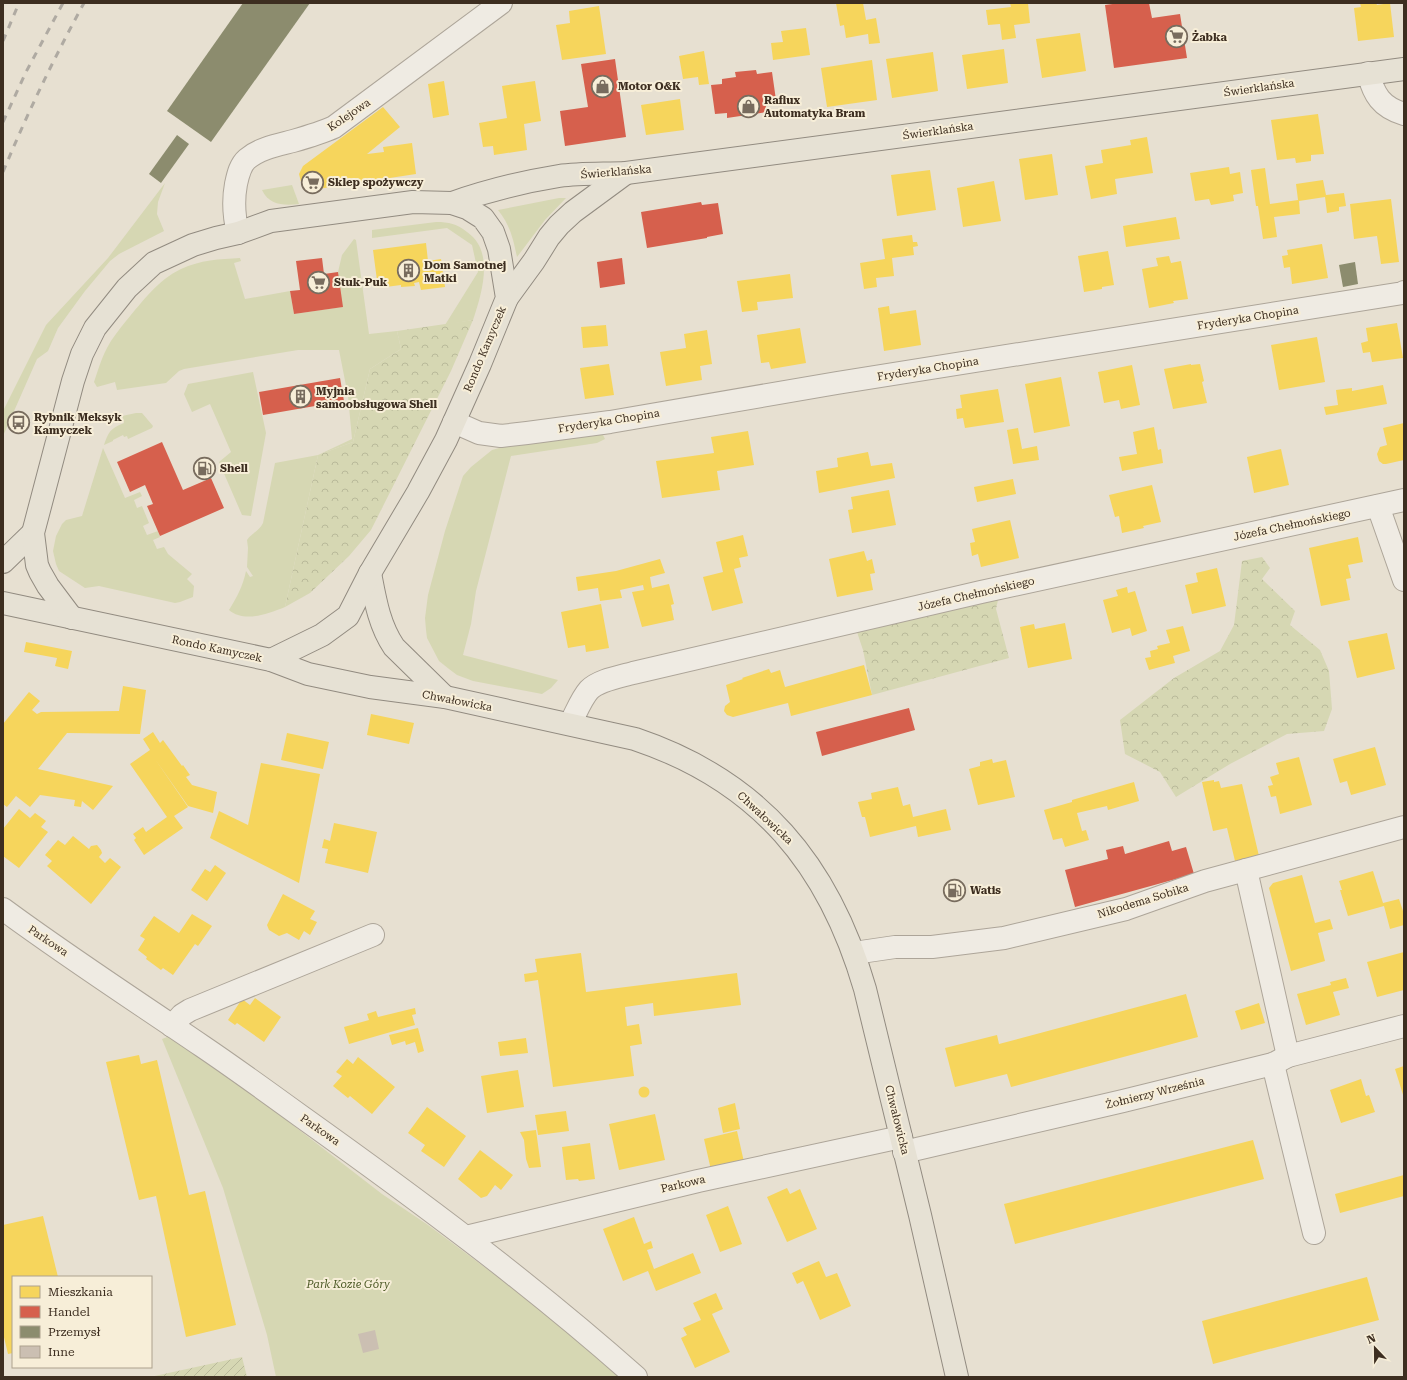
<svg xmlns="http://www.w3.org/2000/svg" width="1407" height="1380" viewBox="0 0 1407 1380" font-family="'Roboto Serif',serif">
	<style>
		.green { fill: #d6d7b3 }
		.forest { fill: url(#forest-crowns) }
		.garden { fill: url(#garden-furrows) }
		.homes { fill: #f6d55c }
		.shops { fill: #d6604d }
		.industry { fill: #8c8c6e }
		.building { fill: #cbbfb2 }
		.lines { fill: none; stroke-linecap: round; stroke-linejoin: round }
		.minor-casing { stroke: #ada599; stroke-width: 24 }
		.major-casing { stroke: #928b80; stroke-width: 24 }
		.minor { stroke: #efebe3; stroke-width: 22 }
		.major { stroke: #e6e1d4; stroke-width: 22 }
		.rail { stroke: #afaaa2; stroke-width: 3; stroke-dasharray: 7 7; stroke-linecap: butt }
		.labels { text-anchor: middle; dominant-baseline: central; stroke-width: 4; stroke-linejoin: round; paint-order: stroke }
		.poi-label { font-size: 11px; font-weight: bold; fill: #3d2e20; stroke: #f7eed8; text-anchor: start }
		.street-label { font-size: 11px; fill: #3d2e20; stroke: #f7eed8 }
		.park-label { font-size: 11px; font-style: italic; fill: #4d5a26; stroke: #f7eed8 }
	</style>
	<defs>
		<pattern id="forest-crowns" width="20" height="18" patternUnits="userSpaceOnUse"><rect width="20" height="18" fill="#d6d7b3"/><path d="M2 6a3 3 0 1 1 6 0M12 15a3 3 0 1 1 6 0" fill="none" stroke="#b9b99a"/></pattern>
		<pattern id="garden-furrows" width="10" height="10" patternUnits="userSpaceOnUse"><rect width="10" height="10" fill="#d6d7b3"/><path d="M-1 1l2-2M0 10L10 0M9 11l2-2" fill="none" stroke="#b9b99a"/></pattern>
	</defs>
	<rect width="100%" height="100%" fill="#e7e0d1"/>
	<g class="green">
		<polygon points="165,183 158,202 157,214 164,231 119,254 110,261 85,291 58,328 48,351 37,359 3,436 3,411 46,325 108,258"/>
		<path d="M292 185 299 204C284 206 269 205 262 190Z"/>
		<path d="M559 198H566L545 220 517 257C513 238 510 225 498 210Z"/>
		<path d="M436 222C449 222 457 224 467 232 495 251 482 293 473 320L445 325 478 272 472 245 447 228 372 238V230Z"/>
		<path d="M354 239 356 240 369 334 397 331 401 349 370 369 353 442 318 455 285 607C268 614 244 623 229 610 237 597 243 586 246 571L250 577 253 576 247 567 248 548 247 540C252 533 259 531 263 523L275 463 318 455 352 439 348 396 339 350H298L184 369 179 371 166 383 117 390 115 382 97 387 94 382C98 371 101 359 107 348 112 338 119 330 126 321 142 302 158 280 181 269 200 260 220 259 240 258L241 261 234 263 245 299 290 291 294 314 342 307 338 272 342 255Z"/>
		<polygon points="253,372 266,433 251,516 242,515 219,462 231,452 210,404 192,412 184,394 188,384"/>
		<path d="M136 413H142L153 426 152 428 128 439 127 436 124 437 123 435 113 440V441L104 445C109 431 110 429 124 423L122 416Z"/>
		<polygon points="601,431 605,439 597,443 511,456 476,591 471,624 463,655 558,680 551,688 542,694 473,681 457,675 449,669 439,661 427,638 426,630 425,618 428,595 445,531 463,476 471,467 492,450 510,445"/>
		<polygon points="103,448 125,498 140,492 142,496 134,500 137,508 142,506 149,523 143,526 147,535 158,531 160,537 153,540 157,549 164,547 168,554 192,574 187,579 194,586 193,597 180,602 175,603 99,586 85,588 59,571 56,564 53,551 56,536 62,524 66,520 82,516"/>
		<polygon points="175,1034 382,1194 428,1225 581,1339 620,1377 276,1377 267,1335 223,1188 162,1039"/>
	</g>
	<g class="forest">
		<polygon points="473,320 451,371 371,530 349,556 310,593 285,607 318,455 353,442 370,369 401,349 397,331"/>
		<polygon points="1262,557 1270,568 1262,579 1295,611 1290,625 1320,650 1329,671 1332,709 1324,731 1287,734 1230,764 1176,797 1160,772 1125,754 1120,720 1174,678 1220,651 1234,625 1242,561"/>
		<polygon points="998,600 996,609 1009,658 872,695 863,650 855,626"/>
	</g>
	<polygon class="garden" points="242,1357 247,1377 150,1377"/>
	<g class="homes">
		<polygon points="836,3 863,3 866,20 876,18 880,43 869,44 868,34 846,38 844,25 840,26"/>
		<polygon points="1010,3 1028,3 1030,23 1014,25 1016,38 1002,40 1000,24 988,25 986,10 1011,7"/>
		<polygon points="1360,3 1376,3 1377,5 1390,3 1394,37 1358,41 1354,8 1361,7"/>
		<polygon points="599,6 606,54 562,60 556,25 570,23 569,11"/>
		<polygon points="806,28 810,55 773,60 771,43 783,42 781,31"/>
		<polygon points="1080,33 1086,71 1042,78 1036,39"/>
		<polygon points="1004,49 1008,83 967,89 962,55"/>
		<polygon points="704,51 709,84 699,85 698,77 683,79 679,56"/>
		<polygon points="933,52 938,91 892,98 886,59"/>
		<polygon points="872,60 877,100 827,107 821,68"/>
		<polygon points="444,81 449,115 433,118 428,84"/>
		<polygon points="535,81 541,121 524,124 527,150 494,155 493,146 483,147 479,123 507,118 502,86"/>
		<polygon points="680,99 684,130 646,135 641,105"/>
		<polygon points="383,107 400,127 367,154 384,152 383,147 412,143 416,174 311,190 305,188 301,182 299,174 303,166"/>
		<polygon points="1318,114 1324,154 1311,155 1311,161 1296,163 1295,158 1277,160 1271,120"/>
		<polygon points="1147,137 1153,173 1115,179 1117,194 1091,199 1085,166 1103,163 1101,150 1131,145 1130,140"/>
		<polygon points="1052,154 1058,195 1025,200 1019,159"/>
		<polygon points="1229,167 1230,174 1240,172 1243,193 1233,195 1234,201 1211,205 1209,199 1195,201 1190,173"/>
		<polygon points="1265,168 1270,204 1298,200 1296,184 1323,180 1326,195 1344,193 1346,206 1339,207 1339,211 1327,213 1325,197 1299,201 1300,214 1274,217 1277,237 1263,239 1258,206 1256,206 1251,170"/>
		<polygon points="930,170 936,210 897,216 891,175"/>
		<polygon points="994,181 1001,221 963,227 957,188"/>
		<polygon points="1391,199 1399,262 1381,264 1377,236 1354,239 1350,204"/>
		<polygon points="1176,217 1180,239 1126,247 1123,226"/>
		<polygon points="912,235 913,242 917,242 918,246 913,247 914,255 892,258 894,276 876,278 877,287 864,289 860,263 885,259 882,239"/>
		<polygon points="426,243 428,261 441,259 445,287 421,290 419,282 414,283 415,286 401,287 401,285 378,288 373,250"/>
		<polygon points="1322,244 1328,278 1292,284 1290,267 1284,268 1282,256 1288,255 1287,250"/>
		<polygon points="1108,251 1114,285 1102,287 1102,289 1084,292 1078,256"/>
		<polygon points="1169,256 1171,263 1181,261 1188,299 1173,301 1174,303 1149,308 1142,269 1158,266 1156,258"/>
		<polygon points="790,274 793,298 757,302 758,310 742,312 737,281"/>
		<polygon points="889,306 890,314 916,310 921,345 884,351 878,308"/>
		<polygon points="1397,323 1403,358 1372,362 1370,352 1363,353 1361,343 1368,341 1366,328"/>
		<polygon points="606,325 608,346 583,348 581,327"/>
		<polygon points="800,328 806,363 771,369 769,362 761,363 757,335"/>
		<polygon points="707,330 712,364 700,366 702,380 666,386 660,352 686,348 684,334"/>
		<polygon points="1317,337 1325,382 1279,390 1271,345"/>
		<polygon points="609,364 614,395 585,399 580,368"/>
		<polygon points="1191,364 1191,365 1200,364 1204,381 1202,382 1207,403 1173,409 1164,369"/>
		<polygon points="1132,365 1140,405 1121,409 1119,400 1104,403 1098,372"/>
		<polygon points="1061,377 1070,426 1034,433 1025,384"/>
		<polygon points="1383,385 1387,404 1326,415 1324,407 1338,405 1336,390 1352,388 1352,391"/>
		<polygon points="998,389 1004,422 965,428 963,418 957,419 956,409 962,408 960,395"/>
		<polygon points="1404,423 1404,460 1386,464 1383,464 1379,461 1377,454 1380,447 1387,445 1383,428"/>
		<polygon points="1154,427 1158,450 1161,449 1163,463 1122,471 1119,457 1137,454 1133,432"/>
		<polygon points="1018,428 1022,449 1037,446 1039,460 1013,464 1007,430"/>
		<polygon points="748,431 754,465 717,471 720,490 662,498 656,461 714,453 711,437"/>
		<polygon points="1281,449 1289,485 1254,493 1247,457"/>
		<polygon points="868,452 871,466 892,463 895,478 819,493 816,471 838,467 837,458"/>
		<polygon points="1013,479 1016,494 977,502 974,487"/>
		<polygon points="1152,485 1161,522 1143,526 1144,528 1122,533 1119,516 1115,517 1109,495"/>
		<polygon points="889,490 896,525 852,533 848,510 853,509 851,497"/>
		<polygon points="1010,520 1019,558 981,567 978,554 972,556 970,543 975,542 972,529"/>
		<polygon points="743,535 748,556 739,558 741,567 734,569 743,603 712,611 703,577 723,572 716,542"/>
		<polygon points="1358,537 1363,562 1348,565 1351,578 1346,579 1350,600 1321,606 1309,548"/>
		<polygon points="864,551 867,561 872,559 875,573 870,574 873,590 837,597 829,559"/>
		<polygon points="660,559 665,573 650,577 651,583 652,588 669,584 674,604 671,605 674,620 642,627 632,592 644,590 643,585 620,590 622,598 600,601 598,588 578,591 576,577 616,571"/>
		<polygon points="1217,568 1226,606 1192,614 1185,585 1198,582 1196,573"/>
		<polygon points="1127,587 1128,593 1135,591 1147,631 1132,636 1130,628 1112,633 1103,600 1118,596 1116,590"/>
		<polygon points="601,604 609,648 586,652 585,645 568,648 561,612"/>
		<polygon points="1065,623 1072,659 1028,668 1020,627 1034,624 1035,629"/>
		<polygon points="1183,626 1190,651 1173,656 1175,663 1149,670 1145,658 1151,657 1150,651 1158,649 1157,646 1170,643 1166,630"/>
		<polygon points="1387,633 1395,669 1357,678 1348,641"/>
		<polygon points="26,642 72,651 68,669 55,666 57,658 24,652"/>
		<polygon points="864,665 872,695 791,716 788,703 733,717 727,715 724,711 725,706 730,702 726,685 743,679 742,678 769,669 771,673 780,670 785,687"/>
		<polygon points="123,686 146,690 140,734 67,733 38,769 113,786 93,810 82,801 81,807 74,806 75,800 40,795 30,807 16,796 7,807 3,804 3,724 29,692 40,701 32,710 37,714 41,712 119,711"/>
		<polygon points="371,714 414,723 409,744 367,735"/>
		<polygon points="153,732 160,743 163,740 182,766 183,765 190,775 186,777 192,785 217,792 213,813 188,806 155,759 188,807 174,816 183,828 144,855 134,840 136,838 133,834 143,827 146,832 167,817 130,764 150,750 143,739"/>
		<polygon points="287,733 329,742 323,769 281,760"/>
		<polygon points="1375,747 1386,785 1351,795 1347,781 1340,783 1333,759"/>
		<polygon points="1299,757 1312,805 1280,814 1276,796 1271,797 1268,786 1273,785 1270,777 1279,774 1276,763"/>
		<polygon points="992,759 993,763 1006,760 1015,797 978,805 969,769 980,766 980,762"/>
		<polygon points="261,763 320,774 299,883 210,838 219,811 248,825"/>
		<polygon points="1214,780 1214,782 1219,781 1221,788 1242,784 1259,856 1235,861 1227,828 1213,831 1202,782"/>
		<polygon points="1134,782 1139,801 1108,810 1107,806 1077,813 1082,831 1086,830 1089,840 1065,847 1062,838 1053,840 1044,810 1072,802 1072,800"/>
		<polygon points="898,787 903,806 910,804 913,817 946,809 951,830 918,837 916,826 870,837 865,817 862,817 858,802 872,799 871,793"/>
		<polygon points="19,809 30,818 35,813 46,821 41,827 48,832 19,868 3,856 3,829"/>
		<polygon points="334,823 377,832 368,873 325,863 328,849 322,848 324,839 330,841"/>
		<polygon points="73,836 89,849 91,846 97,845 101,850 102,853 99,857 105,863 110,858 121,867 91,904 47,866 52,861 45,855 58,840 65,845"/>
		<polygon points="215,865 226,873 207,901 191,890 205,869 210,872"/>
		<polygon points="1373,871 1383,903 1399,899 1404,914 1404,925 1390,929 1384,906 1348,916 1340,890 1342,890 1339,881"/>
		<polygon points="1302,875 1315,923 1330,919 1333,929 1318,933 1325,961 1291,971 1269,888 1273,883"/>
		<polygon points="283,894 315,911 310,919 317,922 310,935 304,931 299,940 287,933 279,936 269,930 267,925"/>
		<polygon points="192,914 212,926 198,946 195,944 173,975 163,968 161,970 146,959 147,957 138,950 145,939 140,936 154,916 179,933"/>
		<polygon points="1404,952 1404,990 1377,997 1367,962"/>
		<polygon points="581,953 586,992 737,973 741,1005 654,1016 653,1003 625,1007 627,1026 639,1024 642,1044 630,1046 634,1076 553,1087 538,980 525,982 524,974 537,972 535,959"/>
		<polygon points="1346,978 1349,988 1333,992 1340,1015 1306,1025 1297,994 1331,985 1330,982"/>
		<polygon points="1186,994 1198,1037 1011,1087 1007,1074 955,1087 945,1048 997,1035 999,1044"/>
		<polygon points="255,998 281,1017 264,1042 237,1023 235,1025 228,1020 242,999 250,1005"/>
		<polygon points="1259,1003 1265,1023 1241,1030 1235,1011"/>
		<polygon points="415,1008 416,1014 412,1015 415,1025 349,1044 344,1027 369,1020 367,1014 376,1011 378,1017"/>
		<polygon points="418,1028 424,1051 418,1053 415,1042 406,1045 405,1041 392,1045 389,1035"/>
		<polygon points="526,1038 528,1053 500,1056 498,1042"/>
		<polygon points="139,1055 141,1064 157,1060 189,1195 205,1191 236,1325 186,1337 156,1196 139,1200 106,1062"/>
		<polygon points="358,1057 395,1087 372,1114 350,1096 348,1098 333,1086 342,1076 336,1072 347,1059 353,1064"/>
		<polygon points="1404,1066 1404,1098 1395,1069"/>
		<polygon points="518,1070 524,1107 487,1113 481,1076"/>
		<polygon points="1361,1079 1366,1096 1369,1095 1375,1112 1341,1123 1330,1090"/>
		<circle cx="644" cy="1092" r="5.5"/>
		<polygon points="735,1103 740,1129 723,1133 718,1108"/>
		<polygon points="427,1107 466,1136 444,1167 421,1151 425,1145 408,1133"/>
		<polygon points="566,1111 569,1131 538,1135 535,1115"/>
		<polygon points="655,1114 665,1160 619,1170 609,1124"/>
		<polygon points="536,1130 541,1167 529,1168 526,1159 524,1140 520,1132"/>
		<polygon points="737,1131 744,1162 711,1170 704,1139"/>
		<polygon points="1253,1140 1264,1179 1015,1244 1004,1204"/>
		<polygon points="590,1143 595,1179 579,1181 578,1179 566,1180 562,1147"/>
		<polygon points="480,1150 513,1175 501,1190 495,1185 487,1196 481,1198 458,1179"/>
		<polygon points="1404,1175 1404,1196 1340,1213 1335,1194"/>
		<polygon points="787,1188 790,1194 800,1189 817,1229 787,1242 767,1197"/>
		<polygon points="728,1206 742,1244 720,1252 706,1215"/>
		<polygon points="43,1216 58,1277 13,1277 13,1353 8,1354 3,1333 3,1225"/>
		<polygon points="634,1217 644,1244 651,1241 653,1248 647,1250 654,1269 693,1253 701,1273 656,1291 648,1271 623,1281 603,1229"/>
		<polygon points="819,1261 826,1277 837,1273 851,1306 820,1320 803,1281 797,1284 792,1273"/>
		<polygon points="1367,1277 1379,1320 1213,1364 1202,1321"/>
		<polygon points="716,1293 723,1309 712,1314 730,1352 695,1368 681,1338 687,1335 683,1328 701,1320 693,1303"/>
	</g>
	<g class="shops">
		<polygon points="1120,3 1149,3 1152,18 1180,14 1187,58 1114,68 1105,5"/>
		<polygon points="615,59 626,137 565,146 560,111 588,107 581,64"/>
		<polygon points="756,70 757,74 772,72 776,100 765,102 767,112 727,118 727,113 715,114 711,85 722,84 722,79 736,77 735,72"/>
		<polygon points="701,202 702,205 718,203 723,234 707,237 707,238 647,248 641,212"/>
		<polygon points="322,258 324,274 338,272 343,307 294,314 290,291 300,290 296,261"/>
		<polygon points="622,258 625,284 600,288 597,262"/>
		<polygon points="340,378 344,401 263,415 259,392"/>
		<polygon points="162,442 183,490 211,478 224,508 160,536 147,506 153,504 145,485 130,492 117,462"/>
		<polygon points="909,708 915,730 822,756 816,732"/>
		<polygon points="1169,841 1172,851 1186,847 1194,874 1075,907 1065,870 1108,859 1106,850 1123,846 1125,854"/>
	</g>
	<g class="industry">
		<polygon points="243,3 310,3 211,142 167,111"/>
		<polygon points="177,135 189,144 161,183 149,174"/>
		<polygon points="1355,262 1358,284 1343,287 1339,265"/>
	</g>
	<polygon class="building" points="375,1330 379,1349 363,1353 358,1334"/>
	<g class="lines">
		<defs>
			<g id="minor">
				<path d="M1368 73C1374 95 1381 107 1404 114"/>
				<path d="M238 233C234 217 233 200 236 184 238 175 240 165 247 159 260 148 278 145 293 141 307 137 321 133 334 127L501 3"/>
				<polyline points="454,422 479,433 501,436 527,433 610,422 837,383 1403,293 1404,292"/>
				<polyline points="1378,506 1404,580"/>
				<path d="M570 724C576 713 581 699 589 690 599 680 619 677 633 673L981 592 1404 500"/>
				<polyline points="1246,870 1288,1056"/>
				<path d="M3 909C68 957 136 1001 202 1046 236 1069 269 1093 302 1117 417 1199 530 1283 636 1377"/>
				<polyline points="854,953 895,947 932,947 1004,938 1126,909 1205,881 1404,827"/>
				<polyline points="172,1026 182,1015 190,1010 373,935"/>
				<polyline points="1273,1064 1314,1233"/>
				<polyline points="904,1152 1123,1101 1273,1064 1288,1056 1404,1026"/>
				<polyline points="466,1237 698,1181 901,1137"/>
			</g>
			<g id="major">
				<path d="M452 203C486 191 522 182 559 176 580 173 604 174 626 173L1404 69"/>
				<polyline points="507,298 534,261 549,237 559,225 573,212 626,173"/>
				<polyline points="3,562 33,533"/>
				<path d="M370 573C375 599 379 625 394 647L445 697"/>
				<path d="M3 603 271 660 308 674 370 687 445 697 635 739C760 781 829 865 865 989L920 1215 957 1377"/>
				<polyline points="72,618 48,586 40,572 37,565 33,533 73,381 82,354 95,328 127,288 154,263 193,245 216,238 238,233 271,221 413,202 452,203 467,208 483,218 493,232 499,249 507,298 480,364 446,440 418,492 370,573 348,616 322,635 271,660"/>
			</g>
		</defs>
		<use href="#minor" class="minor-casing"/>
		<use href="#major" class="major-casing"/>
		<use href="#minor" class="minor"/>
		<use href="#major" class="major"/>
		<g class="rail">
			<polyline points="3,41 19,3"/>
			<polyline points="3,122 26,72 63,3"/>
			<path d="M3 172C27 114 54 58 84 3"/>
		</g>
	</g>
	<defs>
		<symbol id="supermarket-ring" viewBox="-11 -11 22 22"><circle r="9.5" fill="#f7eed8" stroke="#786c5e" stroke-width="1.5"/><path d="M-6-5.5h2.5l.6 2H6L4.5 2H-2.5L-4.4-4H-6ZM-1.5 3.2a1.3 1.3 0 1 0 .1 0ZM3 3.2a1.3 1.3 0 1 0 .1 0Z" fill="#786c5e"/></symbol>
		<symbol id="shop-ring" viewBox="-11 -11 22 22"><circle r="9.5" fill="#f7eed8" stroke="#786c5e" stroke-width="1.5"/><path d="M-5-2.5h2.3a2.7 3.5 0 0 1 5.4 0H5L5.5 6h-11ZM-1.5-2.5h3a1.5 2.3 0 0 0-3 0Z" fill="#786c5e"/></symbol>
		<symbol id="building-ring" viewBox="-11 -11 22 22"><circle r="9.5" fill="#f7eed8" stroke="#786c5e" stroke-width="1.5"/><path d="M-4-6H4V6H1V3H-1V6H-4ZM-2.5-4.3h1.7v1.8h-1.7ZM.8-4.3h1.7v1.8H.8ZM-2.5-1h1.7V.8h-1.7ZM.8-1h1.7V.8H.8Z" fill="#786c5e"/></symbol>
		<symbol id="bus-ring" viewBox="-11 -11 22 22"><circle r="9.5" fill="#f7eed8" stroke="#786c5e" stroke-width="1.5"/><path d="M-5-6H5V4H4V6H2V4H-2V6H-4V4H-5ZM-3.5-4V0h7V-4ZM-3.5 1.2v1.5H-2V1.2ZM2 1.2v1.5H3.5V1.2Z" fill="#786c5e"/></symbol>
		<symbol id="fuel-ring" viewBox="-11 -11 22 22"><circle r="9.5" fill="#f7eed8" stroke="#786c5e" stroke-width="1.5"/><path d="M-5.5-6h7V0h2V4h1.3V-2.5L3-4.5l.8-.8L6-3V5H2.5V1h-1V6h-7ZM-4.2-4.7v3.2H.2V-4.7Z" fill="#786c5e"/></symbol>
	</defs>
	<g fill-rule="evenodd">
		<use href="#supermarket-ring" x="1164" y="24" width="25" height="25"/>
		<use href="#shop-ring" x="590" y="74" width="25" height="25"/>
		<use href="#shop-ring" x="736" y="94" width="25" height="25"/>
		<use href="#supermarket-ring" x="300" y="170" width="25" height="25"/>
		<use href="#building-ring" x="396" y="258" width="25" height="25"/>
		<use href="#supermarket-ring" x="306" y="270" width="25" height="25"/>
		<use href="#building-ring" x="288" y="384" width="25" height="25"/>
		<use href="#bus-ring" x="6" y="410" width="25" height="25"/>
		<use href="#fuel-ring" x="192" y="456" width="25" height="25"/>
		<use href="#fuel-ring" x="942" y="878" width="25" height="25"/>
	</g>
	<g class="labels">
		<g class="poi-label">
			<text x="1192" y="37">Żabka</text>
			<text x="618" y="86">Motor O&amp;K</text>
			<text x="764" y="100">Raflux<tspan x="764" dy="13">Automatyka Bram</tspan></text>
			<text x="328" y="182">Sklep spożywczy</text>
			<text x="424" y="265">Dom Samotnej<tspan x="424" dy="13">Matki</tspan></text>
			<text x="334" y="282">Stuk-Puk</text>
			<text x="316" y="391">Myjnia<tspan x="316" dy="13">samoobsługowa Shell</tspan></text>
			<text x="34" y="417">Rybnik Meksyk<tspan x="34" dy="13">Kamyczek</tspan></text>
			<text x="220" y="468">Shell</text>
			<text x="970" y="890">Watis</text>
		</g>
		<g class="street-label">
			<text transform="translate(1259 88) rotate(-8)">Świerklańska</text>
			<text transform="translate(349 115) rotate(-34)">Kolejowa</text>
			<text transform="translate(938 131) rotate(-8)">Świerklańska</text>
			<text transform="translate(616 172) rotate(-5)">Świerklańska</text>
			<text transform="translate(1248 318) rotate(-9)">Fryderyka Chopina</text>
			<text transform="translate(485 349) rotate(-67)">Rondo Kamyczek</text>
			<text transform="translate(928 369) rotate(-9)">Fryderyka Chopina</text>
			<text transform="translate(609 421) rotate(-9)">Fryderyka Chopina</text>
			<text transform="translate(1292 525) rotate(-12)">Józefa Chełmońskiego</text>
			<text transform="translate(976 594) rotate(-13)">Józefa Chełmońskiego</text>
			<text transform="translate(217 649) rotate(12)">Rondo Kamyczek</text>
			<text transform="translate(457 701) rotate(11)">Chwałowicka</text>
			<text transform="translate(765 818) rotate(43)">Chwałowicka</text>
			<text transform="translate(1143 901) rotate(-17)">Nikodema Sobika</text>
			<text transform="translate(48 941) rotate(34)">Parkowa</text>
			<text transform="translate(1155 1093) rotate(-14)">Żołnierzy Września</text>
			<text transform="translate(897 1120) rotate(76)">Chwałowicka</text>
			<text transform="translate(320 1130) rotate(35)">Parkowa</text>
			<text transform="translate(683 1184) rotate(-13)">Parkowa</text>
		</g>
		<g class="park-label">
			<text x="348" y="1284">Park Kozie Góry</text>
		</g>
	</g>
	<rect width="1407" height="1380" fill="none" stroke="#3d2e20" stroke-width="8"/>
	<rect x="12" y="1276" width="140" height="92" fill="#f7eed8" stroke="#ada18e"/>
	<rect x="20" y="1286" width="20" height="12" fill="#f6d55c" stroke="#ada18e"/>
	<text x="48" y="1296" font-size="12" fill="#3d2e20">Mieszkania</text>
	<rect x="20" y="1306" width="20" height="12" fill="#d6604d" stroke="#ada18e"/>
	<text x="48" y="1316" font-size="12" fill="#3d2e20">Handel</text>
	<rect x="20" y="1326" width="20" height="12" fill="#8c8c6e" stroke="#ada18e"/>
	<text x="48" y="1336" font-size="12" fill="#3d2e20">Przemysł</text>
	<rect x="20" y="1346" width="20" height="12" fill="#cbbfb2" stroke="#ada18e"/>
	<text x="48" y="1356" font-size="12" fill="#3d2e20">Inne</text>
	<g transform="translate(1375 1348) rotate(338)" stroke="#f7eed8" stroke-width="3" paint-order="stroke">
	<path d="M0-3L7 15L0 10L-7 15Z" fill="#3d2e20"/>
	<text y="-6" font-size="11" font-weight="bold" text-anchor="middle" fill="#3d2e20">N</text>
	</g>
</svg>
